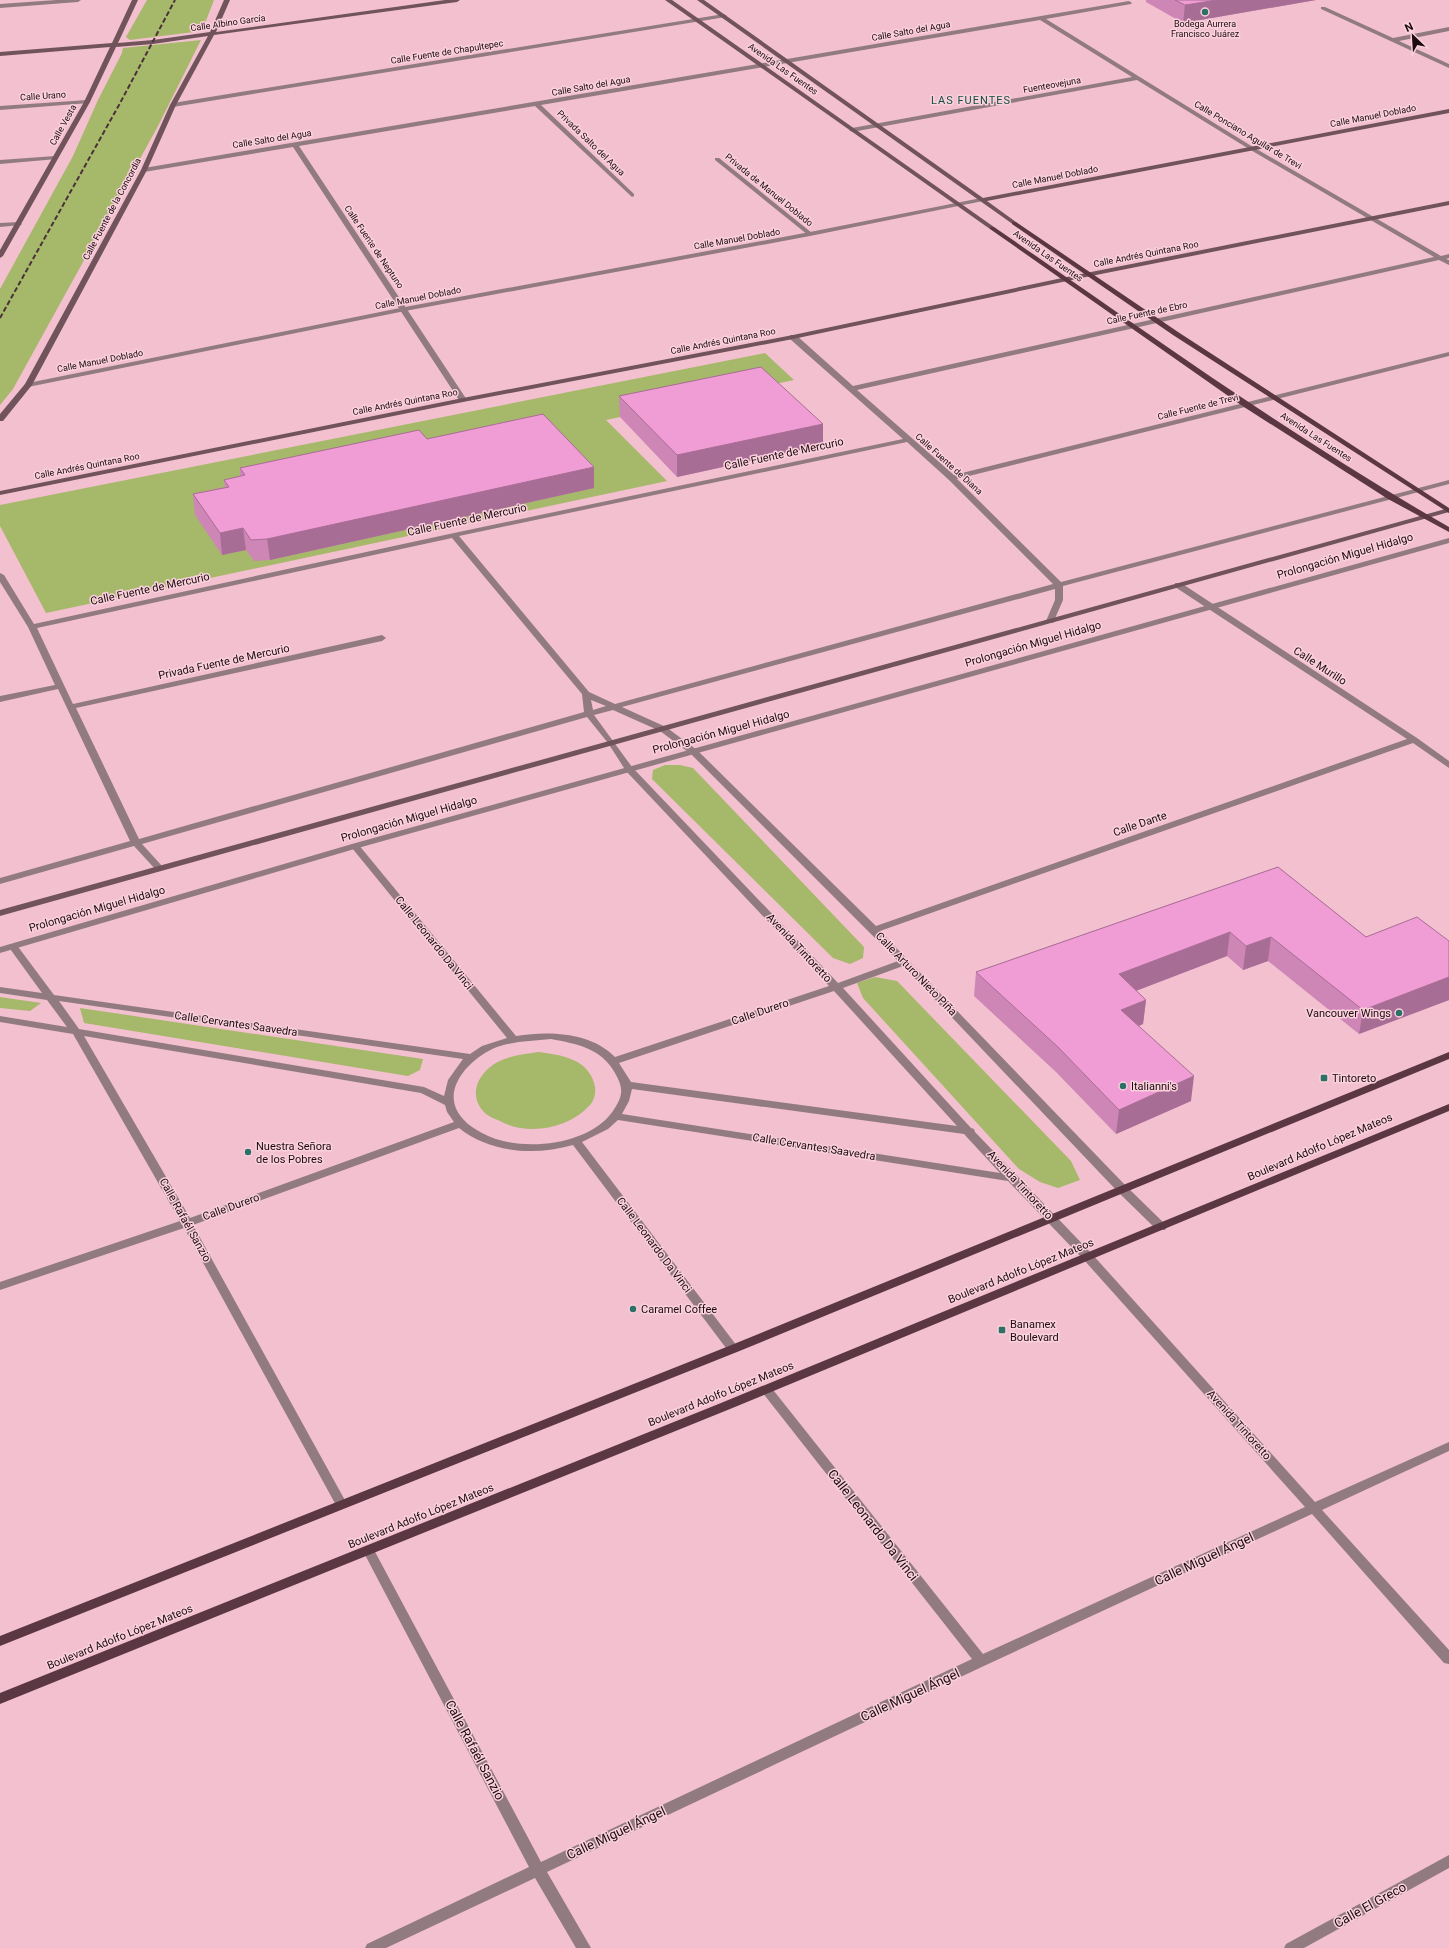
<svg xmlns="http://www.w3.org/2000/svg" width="1449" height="1948" viewBox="0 0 1449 1948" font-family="Roboto,sans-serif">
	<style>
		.green { fill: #a6b869 }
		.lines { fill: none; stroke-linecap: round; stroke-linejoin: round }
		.minor { fill: #917b81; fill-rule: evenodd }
		.tertiary { fill: #917b81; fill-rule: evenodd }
		.secondary { fill: #71535c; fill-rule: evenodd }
		.primary { fill: #5a3742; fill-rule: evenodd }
		.rail { stroke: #4b323a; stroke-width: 2; stroke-dasharray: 5 2.5; stroke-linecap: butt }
		.wall { fill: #ce86b7 }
		.shaded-wall { fill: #a86d95 }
		.building { fill: #f09cd5; stroke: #a86d95 }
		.poi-dot { fill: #2c7165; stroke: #fad1dc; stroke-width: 1.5 }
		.labels { text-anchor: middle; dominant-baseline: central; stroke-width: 3; stroke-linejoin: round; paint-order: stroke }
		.far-street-label { font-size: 9px; fill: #1c0b10; stroke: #fad1dc }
		.far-poi-label { font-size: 9px; fill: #1c0b10; stroke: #fad1dc }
		.far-quarter-label { font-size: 11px; letter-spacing: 1px; fill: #144d43; stroke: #fad1dc }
		.street-label { font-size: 11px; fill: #1c0b10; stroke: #fad1dc }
		.poi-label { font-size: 11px; fill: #1c0b10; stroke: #fad1dc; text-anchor: start }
		.near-street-label { font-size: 13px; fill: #1c0b10; stroke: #fad1dc }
	</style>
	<rect width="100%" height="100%" fill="#f3c0cf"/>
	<g class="green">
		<polygon points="147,0 214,0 202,31 130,40 126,37"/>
		<polygon points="201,40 158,126 13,389 0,405 0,289 73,156 98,100 122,53 123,48"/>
		<polygon points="765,353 794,380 606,420 667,481 46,613 0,526 0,505"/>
		<polygon points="665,765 680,765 693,768 864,947 863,958 850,964 833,958 652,779 653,770"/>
		<polygon points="875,977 897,981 1071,1161 1080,1180 1058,1188 1040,1182 1019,1169 863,998 857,983"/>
		<polygon points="0,997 41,1003 30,1011 0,1008"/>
		<polygon points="80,1008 423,1059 420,1070 408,1076 84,1023"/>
		<path d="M538 1052C562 1055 590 1059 595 1087 596 1093 594 1101 589 1106 568 1129 527 1136 500 1121 495 1119 490 1117 486 1114 465 1095 480 1069 502 1060 514 1055 526 1054 538 1052Z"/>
	</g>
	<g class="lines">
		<g class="minor">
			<polygon points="56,0 81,0 78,2 0,8 0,4"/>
			<path d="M1129 1 1132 3 1131 4 1046 19 1253 147 1441 256 1449 254V258L1446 259 1449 260V265L1439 260 857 390 954 475 1449 352V356L957 479 1061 582 1449 480V484L1063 586V600L1053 623H1047L1046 621 1055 600V589L622 707 666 727 697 750 876 926 1407 739 1175 587V583H1181L1417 738 1449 761V768L1413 743 880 931 1126 1186 1165 1224 1167 1227 1165 1230H1157L1118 1192 903 966 843 988 971 1128 974 1129 975 1132 1092 1254 1315 1502 1449 1442V1451L1322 1510 1449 1650V1664L1444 1663 1312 1514 986 1665 547 1872 591 1948H576L535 1878 386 1948H365L367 1944 529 1867 363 1551 365 1548 369 1546 373 1548 541 1862 972 1659 762 1392 760 1389 762 1386H770L983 1654 1305 1507 1084 1260 1008 1181 618 1120 608 1129 582 1142 737 1346 739 1349 737 1352H729L573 1145C535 1156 490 1153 459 1128L193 1225 347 1504 345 1507 341 1509 337 1507 184 1228 0 1290V1282L180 1221 73 1034 0 1022V1016L67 1027 47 1000 0 993V987L42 993 8 946 10 944H16L54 995 470 1054 482 1046 507 1038 352 848 350 846 352 844H358L516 1036C549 1031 590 1032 615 1057L829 986 626 771 608 743 587 717 142 844 162 866 164 868 162 870H156L134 846 0 884V878L130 841 58 689 0 702V696L55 685 28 627 0 582V573L4 575 34 624 454 533 903 439 790 339V335H796L853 386 1434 257 1249 149 1137 80 852 132 849 130 852 128 1132 77 1040 20 541 105 634 194V196L632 197 535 106 299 146 467 400 463 402 459 400 293 147 144 172 141 170 144 168ZM907 442 949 480 1053 584 615 704 589 692 459 536ZM452 538 582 694 584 712 139 839 76 708 382 641 386 638 382 635 73 704 37 628ZM591 700 606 706 593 710ZM613 710 660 731 691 754 898 961 838 983 632 767 594 715ZM834 991 957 1126 631 1082 619 1063ZM59 1001 463 1059 448 1080 444 1096 424 1087 79 1029ZM84 1036 421 1093 445 1105 447 1112 454 1122 190 1218ZM551 1039C577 1044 601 1048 615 1073 624 1089 623 1096 613 1111 588 1147 517 1153 482 1133 475 1129 468 1125 463 1119 437 1091 471 1057 497 1047 514 1041 533 1041 551 1039ZM632 1089 964 1134 1000 1173 622 1114 629 1101Z"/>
			<polygon points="1321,7 1325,7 1393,38 1449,27 1449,31 1399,41 1449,64 1449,68 1321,9"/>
			<polygon points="724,14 727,16 726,17 173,107 170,105 173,103"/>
			<polygon points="87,100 90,102 89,103 0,110 0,106"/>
			<polygon points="55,156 58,158 57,159 0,164 0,160"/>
			<polygon points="715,158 719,158 812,233 812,235 808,235 715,160"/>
			<polygon points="19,222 22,224 21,225 0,227 0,223"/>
			<polygon points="1449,1855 1449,1868 1304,1948 1284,1948 1286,1944"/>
		</g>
		<g class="tertiary">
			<polygon points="981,198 984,200 983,201 810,236 405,311 28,387 24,385 28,383 405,307 810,232"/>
			<polygon points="1449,538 1449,543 358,848 0,953 0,947 352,844"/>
		</g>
		<g class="secondary">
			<polygon points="132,0 138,0 118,43 153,40 210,32 224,0 230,0 216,32 445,0 460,0 457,2 214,35 176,105 147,170 32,385 3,421 0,421 0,414 25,384 141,170 170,105 208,36 153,44 116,47 90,102 3,256 0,258 0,250 84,102 110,47 0,56 0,52 112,43"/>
			<polygon points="665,0 672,0 994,227 994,229 990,229"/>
			<polygon points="697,0 704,0 983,198 1449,109 1449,113 987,201 1016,222 1016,224 1014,225"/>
			<polygon points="1449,201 1449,205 1086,277 793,339 463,402 0,495 0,491 463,398 793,335 1086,273"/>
			<polygon points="1449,508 1449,512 0,916 0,910"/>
		</g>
		<g class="primary">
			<polygon points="1012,222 1016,222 1178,332 1449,508 1449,513 1173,335 1012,224"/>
			<path d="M990 227H994C1144 330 1291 437 1449 527V532L1388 499 1244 407 990 229Z"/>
			<polygon points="1449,1052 1449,1059 737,1352 0,1646 0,1636 729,1346"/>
			<polygon points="1449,1104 1449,1111 730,1409 0,1704 0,1693 721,1403"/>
		</g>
		<polyline class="rail" points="0,318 119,105 175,0"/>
	</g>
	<g class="wall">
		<polygon points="1146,0 1316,0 1183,23 1146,2"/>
		<polygon points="619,396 823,424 823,445 677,477 620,417"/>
		<polygon points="427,439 594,488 270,560 254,561 246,550 222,555 195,515 193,494 225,487 224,480 240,476 240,468"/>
		<polygon points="1278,867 1366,937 1449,941 1449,1000 1359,1034 1268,961 1243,970 1227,956 1136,991 1146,1000 1143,1024 1139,1026 1191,1101 1116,1134 1056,1072 974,996 976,972"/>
	</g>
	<g class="shaded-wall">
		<polygon points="1217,0 1316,0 1183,23 1185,5"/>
		<polygon points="823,424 823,445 677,477 677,455"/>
		<polygon points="594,467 594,488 270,560 267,539"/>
		<polygon points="243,528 246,550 222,555 220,533"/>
		<polygon points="1230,932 1227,956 1117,998 1119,974"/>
		<polygon points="1271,937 1268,961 1243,970 1246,946"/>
		<polygon points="1449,977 1449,1000 1359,1034 1363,1010"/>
		<polygon points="1146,1000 1143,1024 1119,1034 1121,1010"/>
		<polygon points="1194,1076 1191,1101 1116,1134 1119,1110"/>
	</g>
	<g class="building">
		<polygon points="1175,0 1217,0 1185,5"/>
		<polygon points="761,367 823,424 677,455 619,396"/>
		<polygon points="543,414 594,467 267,539 251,540 243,528 220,533 193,494 229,487 224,480 245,475 240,468 419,430 427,439"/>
		<polygon points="1278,867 1366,937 1417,917 1449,941 1449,977 1363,1010 1271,937 1246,946 1230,932 1119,974 1146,1000 1121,1010 1194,1076 1119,1110 1058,1047 976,972"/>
	</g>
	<g class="poi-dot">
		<circle cx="1205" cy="12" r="4"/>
		<circle cx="1399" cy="1013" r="4"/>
		<rect x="1320" y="1074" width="8" height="8" rx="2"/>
		<circle cx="1123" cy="1086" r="4"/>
		<circle cx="248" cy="1152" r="4"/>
		<circle cx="633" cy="1309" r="4"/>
		<rect x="998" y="1326" width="8" height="8" rx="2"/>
	</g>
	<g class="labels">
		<g class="far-street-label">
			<text transform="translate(228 23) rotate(-8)">Calle Albino García</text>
			<text transform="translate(911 31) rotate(-10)">Calle Salto del Agua</text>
			<text transform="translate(447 52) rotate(-9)">Calle Fuente de Chapultepec</text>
			<text transform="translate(783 69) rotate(35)">Avenida Las Fuentes</text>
			<text transform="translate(1052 85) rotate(-10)">Fuenteovejuna</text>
			<text transform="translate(591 86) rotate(-10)">Calle Salto del Agua</text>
			<text transform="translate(43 96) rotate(-4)">Calle Urano</text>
			<text transform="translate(1373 116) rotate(-11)">Calle Manuel Doblado</text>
			<text transform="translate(63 125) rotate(-61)">Calle Vesta</text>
			<text transform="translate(1248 135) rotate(31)">Calle Ponciano Aguilar de Trevi</text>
			<text transform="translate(272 139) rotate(-9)">Calle Salto del Agua</text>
			<text transform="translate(591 143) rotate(44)">Privada Salto del Agua</text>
			<text transform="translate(1055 177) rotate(-11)">Calle Manuel Doblado</text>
			<text transform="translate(769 190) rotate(39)">Privada de Manuel Doblado</text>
			<text transform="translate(112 209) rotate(-62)">Calle Fuente de la Concordia</text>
			<text transform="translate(737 239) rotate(-10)">Calle Manuel Doblado</text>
			<text transform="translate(374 247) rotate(56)">Calle Fuente de Neptuno</text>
			<text transform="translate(1146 254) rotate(-11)">Calle Andrés Quintana Roo</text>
			<text transform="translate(1048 256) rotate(35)">Avenida Las Fuentes</text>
			<text transform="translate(418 298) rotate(-11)">Calle Manuel Doblado</text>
			<text transform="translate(1147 313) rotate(-12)">Calle Fuente de Ebro</text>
			<text transform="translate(723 341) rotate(-11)">Calle Andrés Quintana Roo</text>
			<text transform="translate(100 361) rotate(-11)">Calle Manuel Doblado</text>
			<text transform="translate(405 402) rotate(-11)">Calle Andrés Quintana Roo</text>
			<text transform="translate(1198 407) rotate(-14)">Calle Fuente de Trevi</text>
			<text transform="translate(1316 437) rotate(33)">Avenida Las Fuentes</text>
			<text transform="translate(949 464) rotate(42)">Calle Fuente de Diana</text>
			<text transform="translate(87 466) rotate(-11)">Calle Andrés Quintana Roo</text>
		</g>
		<g class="far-poi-label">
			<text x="1205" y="24">Bodega Aurrera<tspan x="1205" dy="10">Francisco Juárez</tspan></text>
		</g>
		<g class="far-quarter-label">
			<text x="971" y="100">LAS FUENTES</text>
		</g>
		<g class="street-label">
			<text transform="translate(784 454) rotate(-12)">Calle Fuente de Mercurio</text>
			<text transform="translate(467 520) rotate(-12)">Calle Fuente de Mercurio</text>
			<text transform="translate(1345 556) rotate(-16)">Prolongación Miguel Hidalgo</text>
			<text transform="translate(150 589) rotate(-12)">Calle Fuente de Mercurio</text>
			<text transform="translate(1033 644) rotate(-16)">Prolongación Miguel Hidalgo</text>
			<text transform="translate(224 662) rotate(-12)">Privada Fuente de Mercurio</text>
			<text transform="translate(1320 666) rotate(33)">Calle Murillo</text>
			<text transform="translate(721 732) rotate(-15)">Prolongación Miguel Hidalgo</text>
			<text transform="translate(409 819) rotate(-16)">Prolongación Miguel Hidalgo</text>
			<text transform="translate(1140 824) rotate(-19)">Calle Dante</text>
			<text transform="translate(97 909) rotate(-16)">Prolongación Miguel Hidalgo</text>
			<text transform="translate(434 943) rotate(51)">Calle Leonardo Da Vinci</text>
			<text transform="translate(799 948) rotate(47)">Avenida Tintoretto</text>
			<text transform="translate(916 974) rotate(46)">Calle Arturo Nieto Piña</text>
			<text transform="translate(760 1012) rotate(-19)">Calle Durero</text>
			<text transform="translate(236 1024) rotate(8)">Calle Cervantes Saavedra</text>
			<text transform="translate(814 1147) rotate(9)">Calle Cervantes Saavedra</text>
			<text transform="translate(1320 1147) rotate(-23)">Boulevard Adolfo López Mateos</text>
			<text transform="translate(1020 1185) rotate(47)">Avenida Tintoretto</text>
			<text transform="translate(231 1207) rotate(-20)">Calle Durero</text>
			<text transform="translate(185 1220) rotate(61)">Calle Rafaél Sanzio</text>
			<text transform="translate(654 1245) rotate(53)">Calle Leonardo Da Vinci</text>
			<text transform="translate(1021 1271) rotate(-22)">Boulevard Adolfo López Mateos</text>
			<text transform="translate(721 1394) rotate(-22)">Boulevard Adolfo López Mateos</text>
			<text transform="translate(1239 1425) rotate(48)">Avenida Tintoretto</text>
			<text transform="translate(421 1516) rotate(-22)">Boulevard Adolfo López Mateos</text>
			<text transform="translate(120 1637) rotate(-22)">Boulevard Adolfo López Mateos</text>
		</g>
		<g class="poi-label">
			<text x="1391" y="1013" text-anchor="end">Vancouver Wings</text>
			<text x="1332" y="1078">Tintoreto</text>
			<text x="1131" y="1086">Italianni's</text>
			<text x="256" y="1146">Nuestra Señora<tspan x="256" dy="13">de los Pobres</tspan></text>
			<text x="641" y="1309">Caramel Coffee</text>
			<text x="1010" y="1324">Banamex<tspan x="1010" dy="13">Boulevard</tspan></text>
		</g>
		<g class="near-street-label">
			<text transform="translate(873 1525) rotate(52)">Calle Leonardo Da Vinci</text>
			<text transform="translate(1204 1559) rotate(-25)">Calle Miguel Ángel</text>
			<text transform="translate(910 1695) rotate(-25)">Calle Miguel Ángel</text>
			<text transform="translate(475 1750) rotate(62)">Calle Rafaél Sanzio</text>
			<text transform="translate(616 1833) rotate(-25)">Calle Miguel Ángel</text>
			<text transform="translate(1370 1905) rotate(-29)">Calle El Greco</text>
		</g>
	</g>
	<g transform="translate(1413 36) rotate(335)" stroke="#fad1dc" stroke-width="3" paint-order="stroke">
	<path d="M0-3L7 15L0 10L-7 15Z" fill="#1c0b10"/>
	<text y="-6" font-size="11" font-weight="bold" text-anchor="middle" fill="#1c0b10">N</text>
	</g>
</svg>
